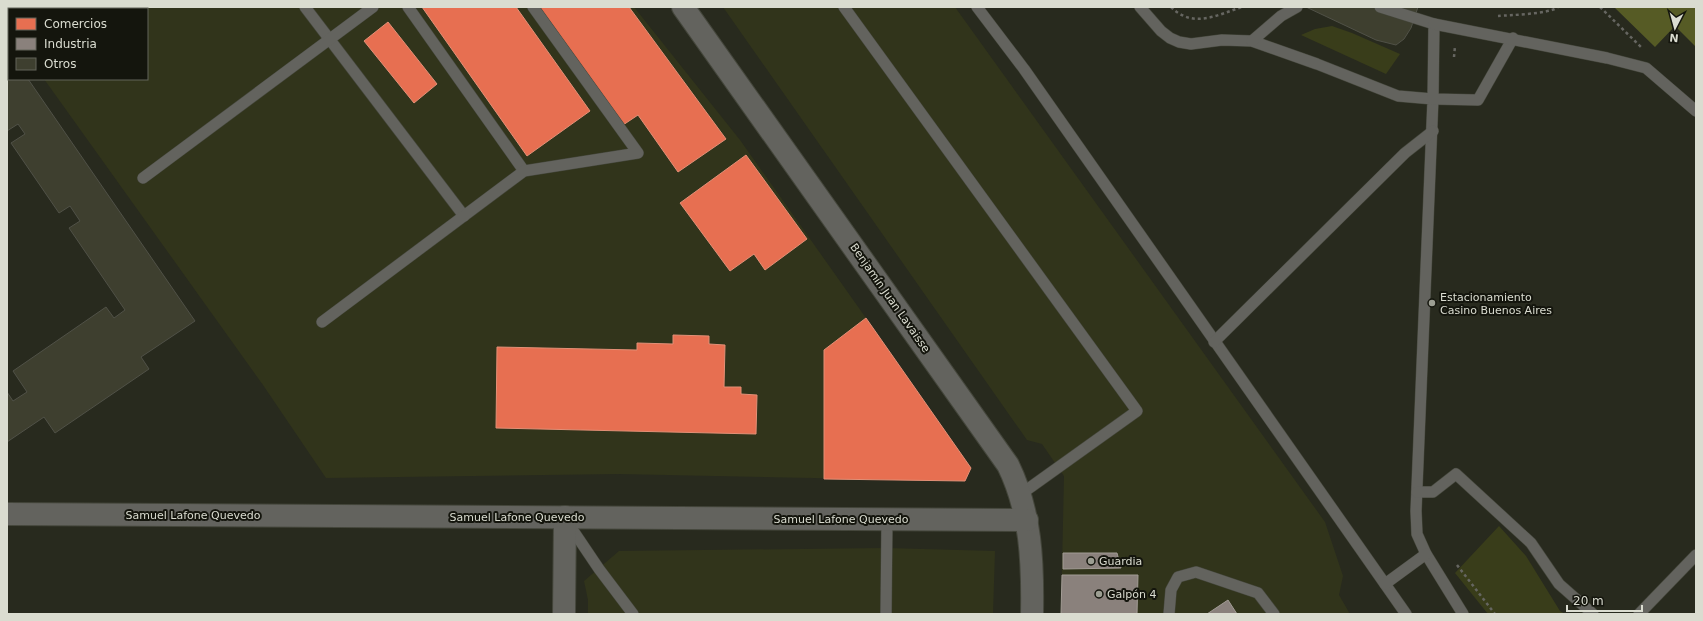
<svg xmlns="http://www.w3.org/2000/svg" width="1703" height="621" viewBox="0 0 1703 621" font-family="'DejaVu Sans',sans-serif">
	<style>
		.built { fill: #31341b }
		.green { fill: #393d1a }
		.water { fill: #565b25 }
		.shops { fill: #e76f51; stroke: #e39077 }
		.industry { fill: #8a817c; stroke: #a29c95 }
		.building { fill: #3e3f2f; stroke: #505147 }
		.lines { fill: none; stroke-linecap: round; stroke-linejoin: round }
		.service-casing { stroke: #44463b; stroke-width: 12 }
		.minor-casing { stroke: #44463b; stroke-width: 24 }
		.path { stroke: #666661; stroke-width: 2.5; stroke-dasharray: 3 3; stroke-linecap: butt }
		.service { stroke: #63635e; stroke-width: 11 }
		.minor { stroke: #63635e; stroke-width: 22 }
		.poi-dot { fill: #9c9e92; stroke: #14150d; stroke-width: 1.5 }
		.labels { text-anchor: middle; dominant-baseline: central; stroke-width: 4; stroke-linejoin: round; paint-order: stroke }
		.poi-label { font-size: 11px; fill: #dadcd0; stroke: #14150d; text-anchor: start }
		.street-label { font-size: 11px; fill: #dadcd0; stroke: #14150d }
	</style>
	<rect width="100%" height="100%" fill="#282a1e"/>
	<g class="built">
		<polygon points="7,7 634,7 740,140 866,318 971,468 965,481 618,474 326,478 263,385 44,79 147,79 147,9 9,9 9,30 7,27"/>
		<polygon points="723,7 955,7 1325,522 1343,576 1339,595 1350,614 1061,614 1064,476 1042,444 1027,440"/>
		<polygon points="886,548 995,551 993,614 588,614 588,600 584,581 619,551"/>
	</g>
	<g class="green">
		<polygon points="1332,26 1352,33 1400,54 1386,74 1301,35 1315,29"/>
		<polygon points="1499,526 1526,556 1560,611 1565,614 1488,614 1455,573"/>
	</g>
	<polygon class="water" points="1614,7 1696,7 1696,47 1675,26 1655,47"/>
	<g class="shops">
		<polygon points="422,7 516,7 590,111 527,156"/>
		<polygon points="536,7 629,7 726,139 678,172 638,115 620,127"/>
		<polygon points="388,22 437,84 414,103 364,41"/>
		<polygon points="746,155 807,239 765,270 754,254 730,271 680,203"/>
		<polygon points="866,318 971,468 965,481 824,479 824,350"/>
		<polygon points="673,335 709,336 709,344 725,345 724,387 741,387 741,394 757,395 756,434 496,428 497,347 637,350 637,343 673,344"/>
	</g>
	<g class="industry">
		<polygon points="1063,553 1117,553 1121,568 1063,569"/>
		<polygon points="1062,575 1138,575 1137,614 1061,614"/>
		<polygon points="1228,600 1237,614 1207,614"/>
	</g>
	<g class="building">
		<polygon points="1306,7 1418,7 1411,28 1404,39 1396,45 1376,40"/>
		<polygon points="8,49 9,51 9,79 28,79 195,321 141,357 149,369 55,433 44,417 7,442 7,392 13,401 27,392 13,371 106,307 114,318 125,310 69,228 80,221 70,206 59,213 11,143 25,134 18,124 7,131"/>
	</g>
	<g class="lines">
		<defs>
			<g id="service">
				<polyline points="305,7 464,216"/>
				<polyline points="408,7 524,171"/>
				<polyline points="844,7 1137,411 1021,494"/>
				<polyline points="977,7 1024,69 1406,614"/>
				<polyline points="1140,7 1161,31 1170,38 1179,42 1191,44 1222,40 1252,41 1317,64 1398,96 1433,99 1416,511 1417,534 1426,554 1463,614"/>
				<polyline points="1380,7 1434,24 1433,99 1478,100 1513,38"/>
				<polyline points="1434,24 1607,58 1646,68 1696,111"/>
				<polyline points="1252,41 1281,16 1297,7"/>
				<polyline points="143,178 373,7"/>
				<polyline points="322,322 524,171 638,153 533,7"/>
				<polyline points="1214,342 1405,153 1433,131"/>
				<polyline points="1417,492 1433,492 1456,474 1531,543 1559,584 1593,614"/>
				<polyline points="568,523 599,569 633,614"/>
				<polyline points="1385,584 1426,554"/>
				<polyline points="886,614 887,519"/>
				<polyline points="1169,614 1171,590 1178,577 1196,572 1258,593 1274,614"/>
				<polyline points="1639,614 1696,555"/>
			</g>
			<g id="minor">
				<path d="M683 7 1008 465C1031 512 1033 562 1032 614"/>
				<polyline points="7,514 1027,520"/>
				<polyline points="564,614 565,517"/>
			</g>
		</defs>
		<use href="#service" class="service-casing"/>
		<use href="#minor" class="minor-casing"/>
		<g class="path">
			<path d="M1171 7C1193 29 1217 15 1242 7"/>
			<polyline points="1600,7 1641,47"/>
			<path d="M1498 16C1510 15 1550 14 1558 7"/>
			<polyline points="1454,57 1455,46"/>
			<polyline points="1457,565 1495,614"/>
		</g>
		<use href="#service" class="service"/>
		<use href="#minor" class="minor"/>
	</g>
	<g class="poi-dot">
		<circle cx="1432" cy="303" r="4"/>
		<circle cx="1091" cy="561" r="4"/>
		<circle cx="1099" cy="594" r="4"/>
	</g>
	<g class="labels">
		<g class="poi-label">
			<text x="1440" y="297">Estacionamiento<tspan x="1440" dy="13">Casino Buenos Aires</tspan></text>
			<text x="1099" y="561">Guardia</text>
			<text x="1107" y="594">Galpón 4</text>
		</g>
		<g class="street-label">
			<text transform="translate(890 298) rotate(55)">Benjamín Juan Lavaisse</text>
			<text x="193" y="515">Samuel Lafone Quevedo</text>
			<text x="517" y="517">Samuel Lafone Quevedo</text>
			<text x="841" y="519">Samuel Lafone Quevedo</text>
		</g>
	</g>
	<rect width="1703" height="621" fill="none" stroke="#dadcd0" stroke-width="16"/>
	<rect x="8" y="8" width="140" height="72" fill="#14150d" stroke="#63655b"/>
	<rect x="16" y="18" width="20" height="12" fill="#e76f51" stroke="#63655b"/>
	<text x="44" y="28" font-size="12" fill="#dadcd0">Comercios</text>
	<rect x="16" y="38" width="20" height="12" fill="#8a817c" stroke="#63655b"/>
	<text x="44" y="48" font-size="12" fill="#dadcd0">Industria</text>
	<rect x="16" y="58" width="20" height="12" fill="#3e3f2f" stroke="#63655b"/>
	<text x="44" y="68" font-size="12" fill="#dadcd0">Otros</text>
	<g transform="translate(1675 28) rotate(186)" stroke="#14150d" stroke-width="3" paint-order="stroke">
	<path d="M0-3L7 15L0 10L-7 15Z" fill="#dadcd0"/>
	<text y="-6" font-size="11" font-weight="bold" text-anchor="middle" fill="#dadcd0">N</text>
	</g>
	<path d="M1567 605v6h75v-6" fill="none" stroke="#dadcd0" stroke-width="2"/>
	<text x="1573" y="605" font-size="12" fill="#dadcd0" stroke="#14150d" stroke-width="3" paint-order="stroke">20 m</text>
</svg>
